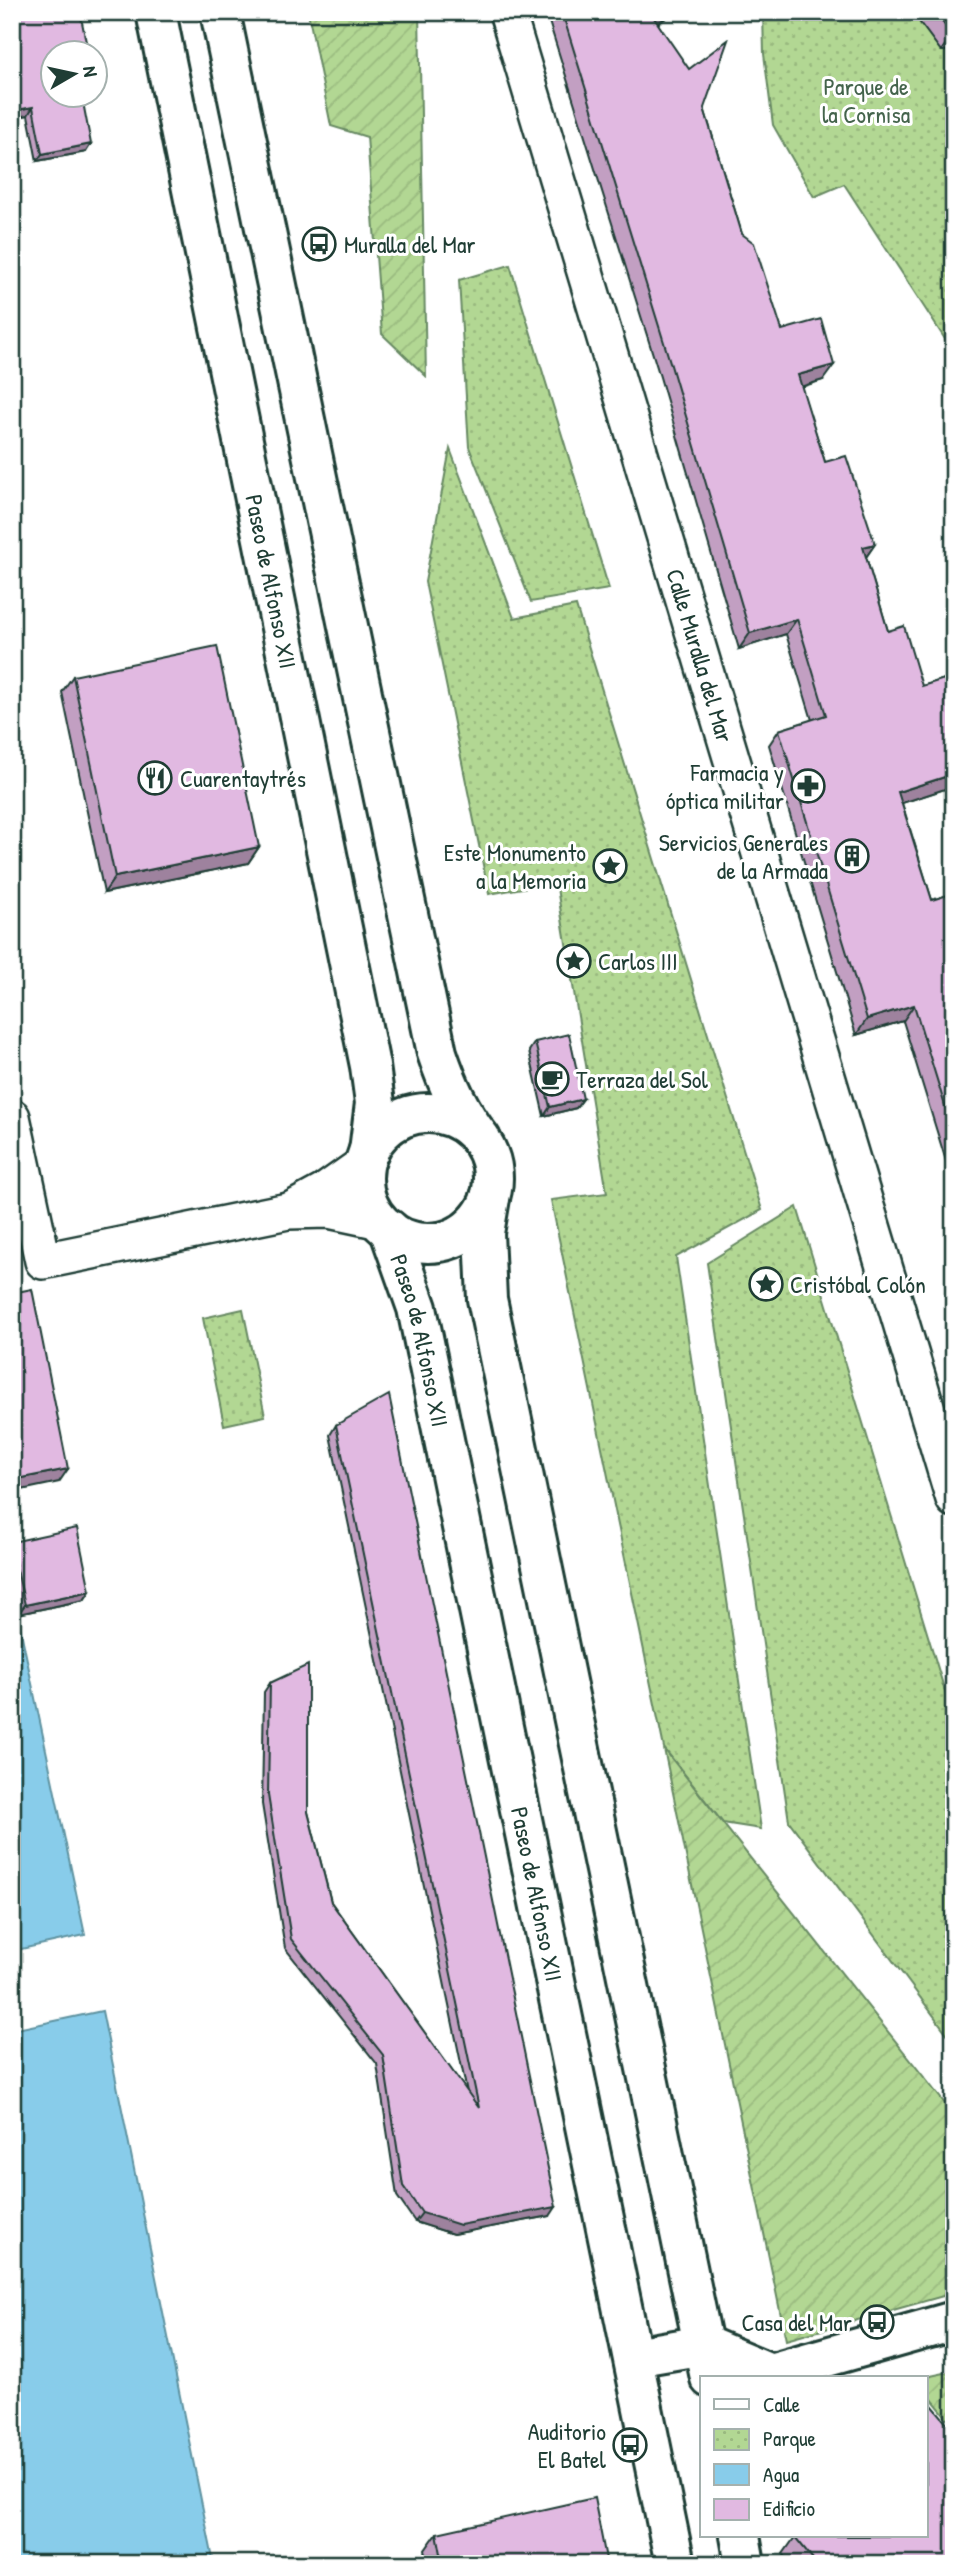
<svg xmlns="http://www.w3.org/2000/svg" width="966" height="2576" viewBox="0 0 966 2576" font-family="'Patrick Hand',sans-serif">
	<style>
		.park { fill: url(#park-dots); stroke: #688a64; stroke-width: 2 }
		.garden { fill: url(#garden-furrows); stroke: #688a64; stroke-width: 2 }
		.water { fill: #88ccea; stroke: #5e93a1; stroke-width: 2 }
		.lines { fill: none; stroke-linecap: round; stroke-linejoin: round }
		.minor-casing { stroke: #1f3d34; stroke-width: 40 }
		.tertiary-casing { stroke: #1f3d34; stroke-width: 44 }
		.primary-casing { stroke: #1f3d34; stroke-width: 44 }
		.minor { stroke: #fff; stroke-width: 35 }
		.tertiary { stroke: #fff; stroke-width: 38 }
		.primary { stroke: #fff; stroke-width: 38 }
		.wall { fill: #c29fc2; stroke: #1f3d34; stroke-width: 2 }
		.shaded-wall { fill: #9e829e; stroke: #1f3d34; stroke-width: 2 }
		.building { fill: #e1b9e1; stroke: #1f3d34; stroke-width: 2 }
		.labels { text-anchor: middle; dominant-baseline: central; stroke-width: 6; stroke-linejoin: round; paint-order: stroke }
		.park-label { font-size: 24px; fill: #44644c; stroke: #fff }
		.poi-label { font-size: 24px; fill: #1f3d34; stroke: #fff; text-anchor: start }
		.street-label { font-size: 24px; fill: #1f3d34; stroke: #fff }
	</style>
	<defs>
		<pattern id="park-dots" width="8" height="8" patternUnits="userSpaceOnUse" patternTransform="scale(1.75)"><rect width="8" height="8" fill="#b2d793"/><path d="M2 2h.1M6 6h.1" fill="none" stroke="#99b97f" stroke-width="1.8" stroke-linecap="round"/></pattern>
		<pattern id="garden-furrows" width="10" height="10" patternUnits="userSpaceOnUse" patternTransform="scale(1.75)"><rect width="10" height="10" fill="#b2d793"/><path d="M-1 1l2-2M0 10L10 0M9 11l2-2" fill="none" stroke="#99b97f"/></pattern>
	</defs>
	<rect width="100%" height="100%" fill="#fff"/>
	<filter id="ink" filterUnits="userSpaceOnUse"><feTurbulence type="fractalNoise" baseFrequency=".0143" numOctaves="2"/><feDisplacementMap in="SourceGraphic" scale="14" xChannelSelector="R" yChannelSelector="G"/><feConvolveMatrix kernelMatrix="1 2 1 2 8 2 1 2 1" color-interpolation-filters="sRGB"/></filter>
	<g filter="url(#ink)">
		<g class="park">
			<polygon points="763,12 912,12 941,50 954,52 954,353 844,184 814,197 773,125 764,54"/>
			<polygon points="510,265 609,589 531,602 469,447 459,280"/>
			<polygon points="450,449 514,618 576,606 762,1210 676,1257 761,1829 723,1823 664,1748 551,1200 607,1193 556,882 489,894 425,582"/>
			<polygon points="797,1207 954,1721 954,2043 789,1821 707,1263"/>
			<polygon points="243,1309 265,1416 224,1425 203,1318"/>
		</g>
		<g class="garden">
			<polygon points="308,12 419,12 426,376 382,334 367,137 331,126"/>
			<polygon points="664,1749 954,2115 954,2293 786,2340"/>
			<polygon points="954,2371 954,2413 948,2419 926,2392 926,2378 921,2378"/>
		</g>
		<g class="water">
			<polygon points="12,1589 85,1935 12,1951"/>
			<polygon points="102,2011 214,2564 12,2564 12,2030"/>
		</g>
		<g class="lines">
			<defs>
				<g id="minor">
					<path id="s1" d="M507 12 954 1499"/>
					<polyline points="12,1117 43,1261 288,1211 328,1210 380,1221"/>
					<polyline points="291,1210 324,1192 365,1163"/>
				</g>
				<g id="tertiary">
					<polyline points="704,2345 770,2373"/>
					<polyline points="770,2373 954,2321"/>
				</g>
				<g id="primary">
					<path id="s2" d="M156 12 370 1066 375 1103 369 1151"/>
					<path d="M220 12 437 1053C448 1086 460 1112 481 1139"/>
					<circle cx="428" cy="1178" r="65"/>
					<polyline points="490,1198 484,1233 487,1299 710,2378"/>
					<path id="s3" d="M389 1229 417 1308 675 2564"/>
					<polyline points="634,2357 704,2345"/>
					<polyline points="740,2536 745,2564"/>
				</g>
			</defs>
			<use href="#minor" class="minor-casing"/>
			<use href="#tertiary" class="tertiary-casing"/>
			<use href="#primary" class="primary-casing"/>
			<use href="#minor" class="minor"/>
			<use href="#tertiary" class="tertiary"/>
			<use href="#primary" class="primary"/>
		</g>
		<g class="wall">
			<polygon points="12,12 91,101 83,103 86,152 37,161 28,115 12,118"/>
			<polygon points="546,12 674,12 658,24 704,108 742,234 782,330 823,380 801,387 825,462 875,544 866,557 888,631 922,686 954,676 954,806 948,788 902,803 932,900 954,893 954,1187 903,1021 856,1035 769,745 779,730 812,720 786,634 739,649 660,377"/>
			<polygon points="912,12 954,12 954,51 941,51"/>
			<polygon points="73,676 259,847 248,863 104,893 62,692"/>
			<polygon points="535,1042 583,1099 576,1108 544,1116 529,1051"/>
			<polygon points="954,1324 954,1356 947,1334"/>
			<polygon points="336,1425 550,2216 453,2234 415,2222 397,2196 377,2064 285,1948 262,1804 264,1692 270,1683 308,1812 331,1902 467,2092 330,1435"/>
			<polygon points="12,1542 90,1591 84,1600 18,1614 12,1587"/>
			<polygon points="437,2533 607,2564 428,2564 425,2550"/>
			<polygon points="795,2537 954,2564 792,2564 783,2554"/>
		</g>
		<g class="shaded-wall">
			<polygon points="662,12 674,12 643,33 654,18"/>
			<polygon points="952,35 954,35 954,51 941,51"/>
			<polygon points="97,94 91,101 76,105 82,97"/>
			<polygon points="33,107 28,115 12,118 12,111"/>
			<polygon points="91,144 86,152 37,161 42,154"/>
			<polygon points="834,365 823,380 787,391 798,375"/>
			<polygon points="875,544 864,560 863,547"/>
			<polygon points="797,619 786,634 739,649 750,633"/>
			<polygon points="954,774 954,780 948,788 887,808 898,792"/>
			<polygon points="259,847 248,863 104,893 115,877"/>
			<polygon points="914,1005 903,1021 856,1035 867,1019"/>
			<polygon points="583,1099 576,1108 544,1116 550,1107"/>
			<polygon points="68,1469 59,1482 12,1492 12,1480"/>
			<polygon points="90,1591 84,1600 18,1614 25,1605"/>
			<polygon points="556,2207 550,2216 453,2234 415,2222 422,2213"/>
		</g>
		<g class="building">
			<polygon points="12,12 80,12 88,52 52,52 52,94 94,94 82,97 91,144 42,154 33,107 12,111"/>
			<polygon points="562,12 662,12 654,18 689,69 728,40 704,108 742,234 754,243 782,330 821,319 834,365 798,375 825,462 846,456 875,544 863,547 888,631 904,626 922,686 954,676 954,774 898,792 932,900 954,893 954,1135 914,1005 867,1019 779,730 826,715 797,619 750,633 670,362"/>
			<polygon points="935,12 954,12 954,35 952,35"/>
			<polygon points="217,646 259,847 115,877 73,676"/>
			<polygon points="569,1034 583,1099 550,1107 535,1042"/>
			<polygon points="32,1289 68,1469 12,1480 12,1293"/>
			<polygon points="389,1395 556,2207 460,2225 422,2213 403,2186 383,2055 291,1939 268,1795 270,1683 308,1665 308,1812 331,1902 479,2108 336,1425"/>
			<polygon points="77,1528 90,1591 25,1605 12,1548 12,1542"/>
			<polygon points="926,2398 954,2431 954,2564 817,2564 795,2537 797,2536 926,2536"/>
			<polygon points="594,2498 607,2564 443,2564 437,2533"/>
		</g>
	</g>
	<defs>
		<symbol id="bus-ring" viewBox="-11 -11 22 22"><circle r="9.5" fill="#fff" stroke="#1f3d34" stroke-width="1.5"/><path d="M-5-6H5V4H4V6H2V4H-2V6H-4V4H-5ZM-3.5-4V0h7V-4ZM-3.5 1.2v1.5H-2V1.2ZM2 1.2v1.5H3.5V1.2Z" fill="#1f3d34"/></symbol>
		<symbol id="restaurant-ring" viewBox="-11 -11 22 22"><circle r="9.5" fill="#fff" stroke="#1f3d34" stroke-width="1.5"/><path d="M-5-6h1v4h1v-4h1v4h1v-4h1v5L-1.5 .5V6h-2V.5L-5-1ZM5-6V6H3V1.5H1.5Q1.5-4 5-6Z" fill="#1f3d34"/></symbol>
		<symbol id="pharmacy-ring" viewBox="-11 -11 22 22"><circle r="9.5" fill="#fff" stroke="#1f3d34" stroke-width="1.5"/><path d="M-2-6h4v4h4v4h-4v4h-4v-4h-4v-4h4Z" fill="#1f3d34"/></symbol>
		<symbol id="building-ring" viewBox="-11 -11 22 22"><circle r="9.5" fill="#fff" stroke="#1f3d34" stroke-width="1.5"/><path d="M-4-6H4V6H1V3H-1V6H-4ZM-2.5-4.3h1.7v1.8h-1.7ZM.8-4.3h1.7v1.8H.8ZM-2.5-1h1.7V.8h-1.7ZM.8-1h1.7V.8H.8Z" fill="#1f3d34"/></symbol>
		<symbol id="sight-ring" viewBox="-11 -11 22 22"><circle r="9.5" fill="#fff" stroke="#1f3d34" stroke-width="1.5"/><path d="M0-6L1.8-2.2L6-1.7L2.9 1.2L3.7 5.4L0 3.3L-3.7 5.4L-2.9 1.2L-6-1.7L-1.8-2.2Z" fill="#1f3d34"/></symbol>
		<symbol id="cafe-ring" viewBox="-11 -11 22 22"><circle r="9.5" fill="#fff" stroke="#1f3d34" stroke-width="1.5"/><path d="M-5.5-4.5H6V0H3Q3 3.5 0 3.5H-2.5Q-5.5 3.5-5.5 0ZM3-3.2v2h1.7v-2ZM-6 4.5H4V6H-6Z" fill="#1f3d34"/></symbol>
	</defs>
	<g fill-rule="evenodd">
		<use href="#bus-ring" x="300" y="225" width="38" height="38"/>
		<use href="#restaurant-ring" x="136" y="759" width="38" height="38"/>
		<use href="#pharmacy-ring" x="789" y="767" width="38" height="38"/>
		<use href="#building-ring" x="833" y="837" width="38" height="38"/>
		<use href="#sight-ring" x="591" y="847" width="38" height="38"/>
		<use href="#sight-ring" x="555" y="942" width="38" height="38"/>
		<use href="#cafe-ring" x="533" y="1060" width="38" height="38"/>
		<use href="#sight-ring" x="747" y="1265" width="38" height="38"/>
		<use href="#bus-ring" x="858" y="2303" width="38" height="38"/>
		<use href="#bus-ring" x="611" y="2426" width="38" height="38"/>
	</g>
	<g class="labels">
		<g class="park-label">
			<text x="866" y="86">Parque de<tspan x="866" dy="28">la Cornisa</tspan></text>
		</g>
		<g class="poi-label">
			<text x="344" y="244">Muralla del Mar</text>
			<text x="784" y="772" text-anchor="end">Farmacia y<tspan x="784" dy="28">óptica militar</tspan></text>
			<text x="180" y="778">Cuarentaytrés</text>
			<text x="828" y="842" text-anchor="end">Servicios Generales<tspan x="828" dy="28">de la Armada</tspan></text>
			<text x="586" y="852" text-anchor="end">Este Monumento<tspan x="586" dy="28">a la Memoria</tspan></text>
			<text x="598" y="961">Carlos III</text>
			<text x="576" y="1079">Terraza del Sol</text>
			<text x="790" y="1284">Cristóbal Colón</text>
			<text x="852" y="2322" text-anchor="end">Casa del Mar</text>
			<text x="606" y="2431" text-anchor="end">Auditorio<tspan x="606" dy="28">El Batel</tspan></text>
		</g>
		<g class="street-label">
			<text stroke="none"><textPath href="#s2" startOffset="581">Paseo de Alfonso XII</textPath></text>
			<text stroke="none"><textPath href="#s1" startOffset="672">Calle Muralla del Mar</textPath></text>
			<text stroke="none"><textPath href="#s3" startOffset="116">Paseo de Alfonso XII</textPath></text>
			<text stroke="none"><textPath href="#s3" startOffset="682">Paseo de Alfonso XII</textPath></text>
		</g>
	</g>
	<rect width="966" height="2576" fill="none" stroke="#fff" stroke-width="42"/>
	<rect x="21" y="21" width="924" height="2534" fill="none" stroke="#1f3d34" stroke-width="2.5" filter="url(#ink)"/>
	<rect x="700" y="2376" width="228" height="161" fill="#ffffff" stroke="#a5b1ae" stroke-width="2"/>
	<rect x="714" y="2399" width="35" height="10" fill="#ffffff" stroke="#a5b1ae" stroke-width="2"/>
	<text x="763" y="2412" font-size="21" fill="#1f3d34">Calle</text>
	<rect x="714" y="2429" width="35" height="21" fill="url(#park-dots)" stroke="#a5b1ae" stroke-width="2"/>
	<text x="763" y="2446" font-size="21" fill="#1f3d34">Parque</text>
	<rect x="714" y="2464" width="35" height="21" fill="#88ccea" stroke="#a5b1ae" stroke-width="2"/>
	<text x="763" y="2482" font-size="21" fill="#1f3d34">Agua</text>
	<rect x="714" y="2499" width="35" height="21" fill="#e1b9e1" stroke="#a5b1ae" stroke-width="2"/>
	<text x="763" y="2516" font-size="21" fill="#1f3d34">Edificio</text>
	<g transform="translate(74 74) rotate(81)"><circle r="33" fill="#ffffff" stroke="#a5b1ae" stroke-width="2"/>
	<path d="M0-5L12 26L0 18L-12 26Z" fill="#1f3d34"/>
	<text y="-10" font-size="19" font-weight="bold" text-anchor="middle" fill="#1f3d34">N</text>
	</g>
</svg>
